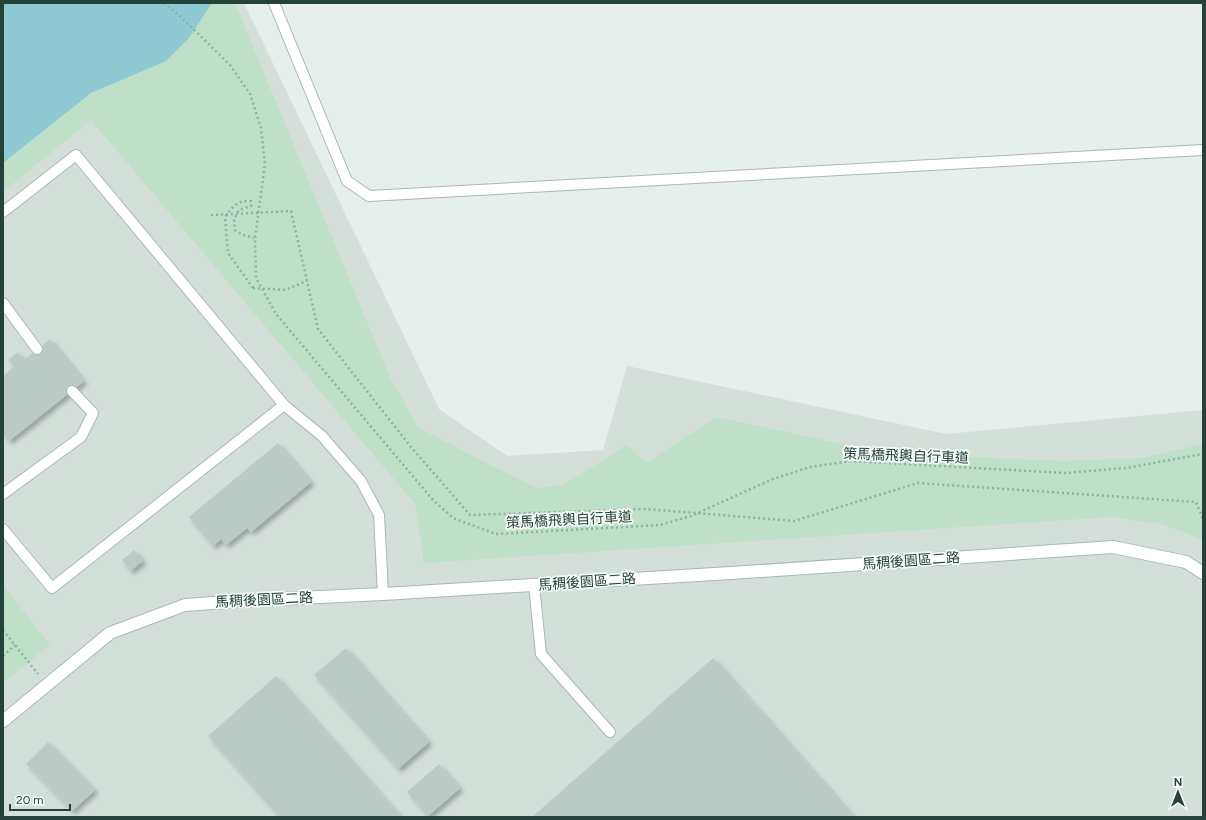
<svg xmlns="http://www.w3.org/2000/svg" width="1206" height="820" viewBox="0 0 1206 820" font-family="Figtree,'Noto Sans TC',sans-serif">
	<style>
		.built { fill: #d4dfda }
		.green { fill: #bfe0c8 }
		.water { fill: #8ec9d4 }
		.building { fill: #bbcac4; filter: url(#shadow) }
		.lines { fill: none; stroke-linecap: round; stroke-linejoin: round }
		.lane-casing { stroke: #a8b8b2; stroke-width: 12 }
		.street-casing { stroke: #a8b8b2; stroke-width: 14 }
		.path { stroke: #86b3a5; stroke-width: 2.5; stroke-dasharray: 2 3; stroke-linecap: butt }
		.lane { stroke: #fff; stroke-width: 10 }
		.street { stroke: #fff; stroke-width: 12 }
		.path-bridge { stroke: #86b3a5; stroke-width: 2.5; stroke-dasharray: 2 3; stroke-linecap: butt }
		.labels { text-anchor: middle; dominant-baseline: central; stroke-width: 3.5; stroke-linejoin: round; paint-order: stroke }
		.street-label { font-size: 14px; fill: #24423a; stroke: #f7fbf9 }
	</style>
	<defs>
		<filter id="shadow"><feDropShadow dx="3.5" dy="3.5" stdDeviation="2" flood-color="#0004"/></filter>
	</defs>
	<rect width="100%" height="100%" fill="#e6efeb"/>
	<polygon class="built" points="3,3 244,3 439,409 507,456 603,450 627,366 946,434 1203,410 1203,817 3,817"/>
	<g class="green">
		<polygon points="3,3 235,3 389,375 418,427 488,464 537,488 563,485 627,445 646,463 716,417 884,453 1063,461 1143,458 1203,444 1203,540 1199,538 1161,524 1112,517 424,563 415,504 91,120 3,192"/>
		<polygon points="3,585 50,645 3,683"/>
	</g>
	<polygon class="water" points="3,3 212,3 189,38 166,61 91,93 3,163"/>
	<g class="building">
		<polygon points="50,339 84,381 9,441 3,434 3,376 14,367 8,360 18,352 24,360"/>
		<polygon points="278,443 311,482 251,532 247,528 226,545 221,539 213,546 189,517"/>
		<polygon points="134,550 143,561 130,571 122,560"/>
		<polygon points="346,648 429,742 398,769 314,675"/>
		<polygon points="713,658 854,817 532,817"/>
		<polygon points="276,676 400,816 280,817 208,736"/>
		<polygon points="48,742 95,790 72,811 26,764"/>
		<polygon points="439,764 460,788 428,816 407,792"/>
	</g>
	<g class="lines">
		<defs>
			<g id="lane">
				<polyline points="274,3 347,181 369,196 1203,150"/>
				<polyline points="3,212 76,155 284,405 322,436 361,481 379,515 383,594"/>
				<polyline points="3,303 37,349"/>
				<polyline points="3,494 81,437 93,413 72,391"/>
				<polyline points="3,529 52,588 284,405"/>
				<polyline points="534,585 541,654 610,732"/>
			</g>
			<polyline id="street" points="3,721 110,633 185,605 256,600 383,594 731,573 1113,547 1186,562 1203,573"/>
		</defs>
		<use href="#lane" class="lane-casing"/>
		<use href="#street" class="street-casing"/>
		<g class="path">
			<polyline points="211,215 291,211 318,329 411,447 470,515 646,509 794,521 918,483 1196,502 1203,519"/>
			<polyline points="253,288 285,290 307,281"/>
			<polyline points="3,630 38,674"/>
			<polyline points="3,656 15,645"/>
		</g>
		<use href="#lane" class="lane"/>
		<use href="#street" class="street"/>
		<g class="path-bridge">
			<polyline points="164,3 181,17 230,65 250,94 261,128 265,164 255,238 256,278 276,314 433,500 453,518 496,534 660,525 691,516 773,479 810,467 851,461 1065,473 1126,468 1203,454"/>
			<path d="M253 288 228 253 225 217C232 207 238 200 251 201V206L239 210 234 219 235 230 243 235 254 238"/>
		</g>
	</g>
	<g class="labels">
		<g class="street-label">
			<text transform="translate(906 456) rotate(2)">策馬橋飛輿自行車道</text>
			<text transform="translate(569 520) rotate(-3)">策馬橋飛輿自行車道</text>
			<text transform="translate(911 561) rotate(-4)">馬稠後園區二路</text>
			<text transform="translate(587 582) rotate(-4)">馬稠後園區二路</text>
			<text transform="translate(264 600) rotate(-3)">馬稠後園區二路</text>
		</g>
	</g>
	<rect width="1206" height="820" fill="none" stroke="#24423a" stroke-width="8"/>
	<g transform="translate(1178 792)" stroke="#f7fbf9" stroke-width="3" paint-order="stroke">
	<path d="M0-3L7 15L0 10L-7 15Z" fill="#24423a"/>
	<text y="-6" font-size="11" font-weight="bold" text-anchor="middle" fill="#24423a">N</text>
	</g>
	<path d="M10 804v6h60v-6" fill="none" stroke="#24423a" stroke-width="2"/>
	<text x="16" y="804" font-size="12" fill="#24423a" stroke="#f7fbf9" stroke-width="3" paint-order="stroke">20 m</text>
</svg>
